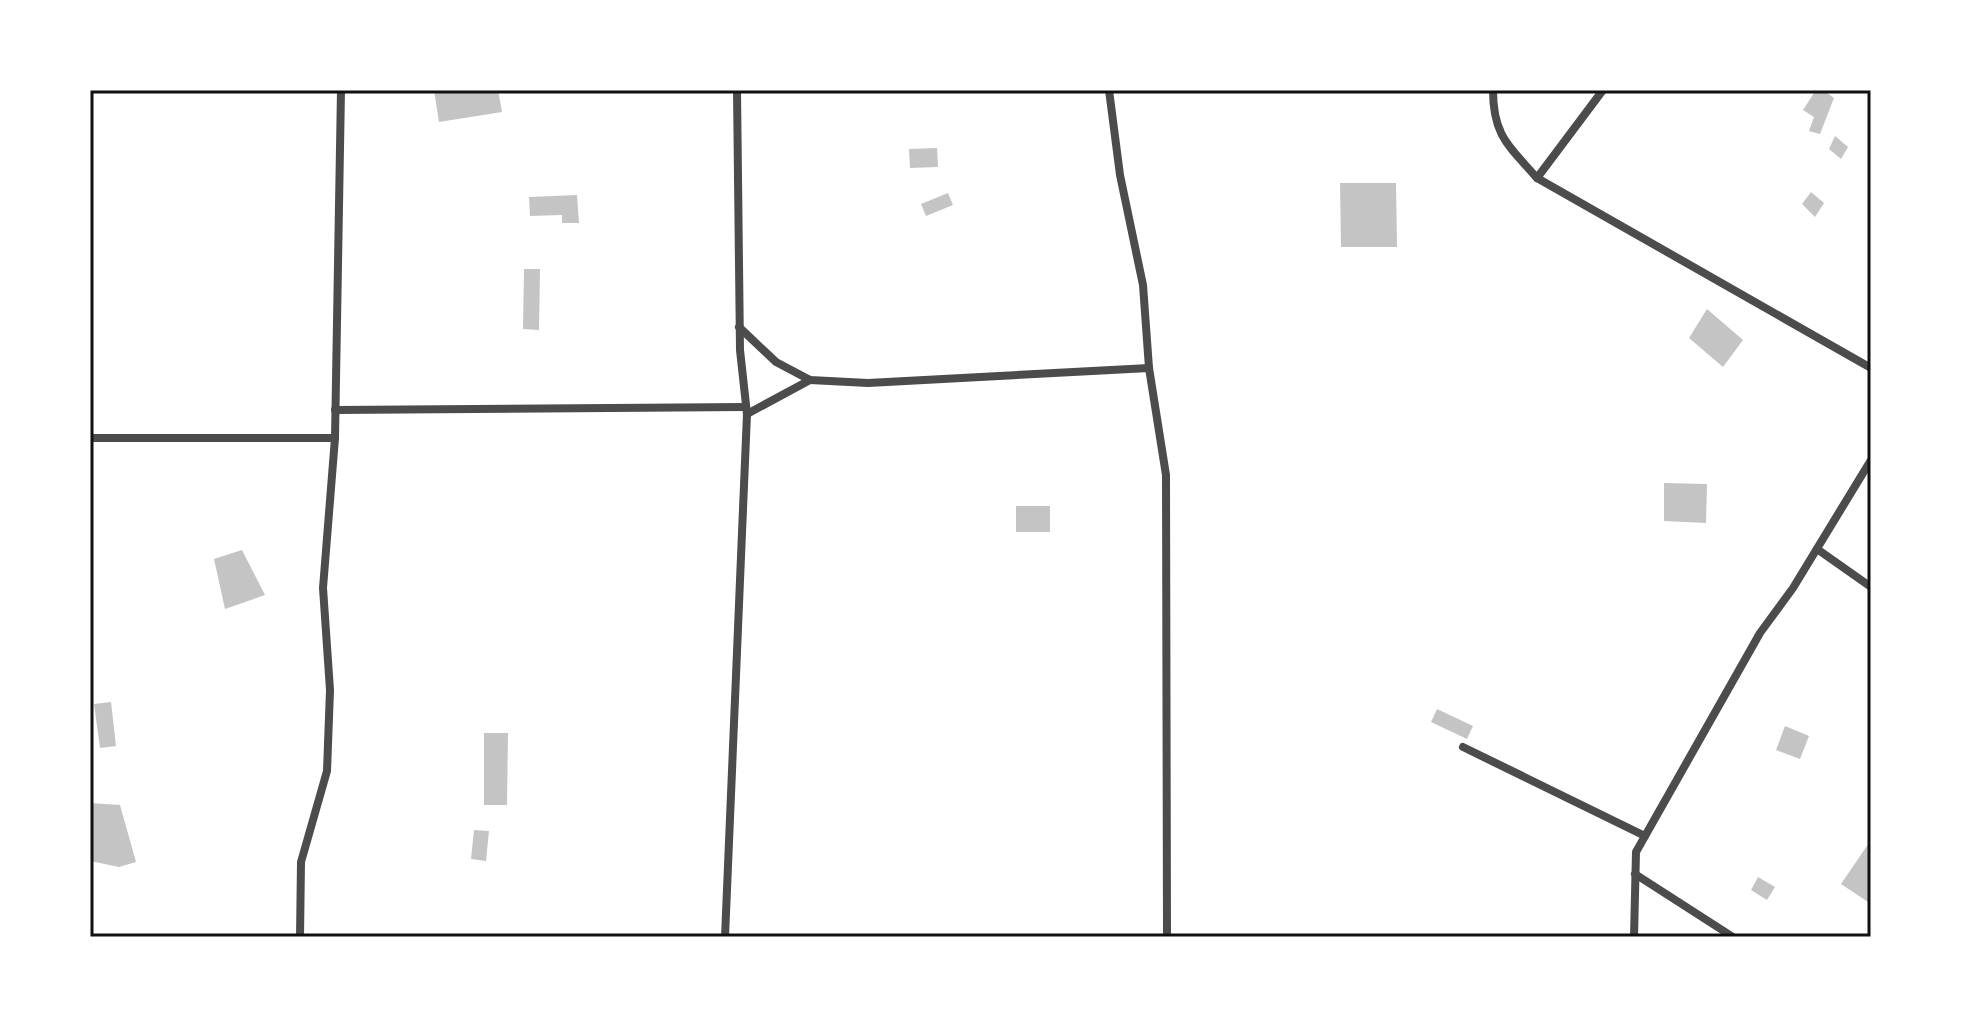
<svg xmlns="http://www.w3.org/2000/svg" width="1961" height="1027" viewBox="0 0 1961 1027" font-family="'Archivo Narrow',sans-serif">
	<style>
		.building { fill: #c4c4c4 }
		.lines { fill: none; stroke-linecap: round; stroke-linejoin: round }
		.minor { stroke: #4c4c4c; stroke-width: 8 }
		.neatline { fill: none; stroke: #111; stroke-width: 3 }
	</style>
	<rect width="100%" height="100%" fill="#fff"/>
	<g class="building">
		<polygon points="434,90 498,90 502,112 439,122"/>
		<polygon points="1816,90 1823,90 1834,98 1820,134 1809,131 1814,117 1803,110"/>
		<polygon points="1835,136 1848,147 1841,159 1829,149"/>
		<polygon points="937,148 938,167 910,168 909,149"/>
		<polygon points="1340,183 1396,183 1397,247 1341,247"/>
		<polygon points="1811,192 1824,203 1815,217 1802,204"/>
		<polygon points="948,193 953,205 926,216 921,204"/>
		<polygon points="577,195 579,223 562,223 562,215 530,216 529,197"/>
		<polygon points="524,269 540,269 539,330 523,329"/>
		<polygon points="1707,309 1743,340 1723,367 1689,338"/>
		<polygon points="1664,483 1707,484 1706,523 1664,521"/>
		<rect x="1016" y="506" width="34" height="26"/>
		<polygon points="242,550 265,595 225,609 214,559"/>
		<polygon points="111,702 116,746 100,748 94,704"/>
		<polygon points="1437,709 1473,726 1467,739 1431,722"/>
		<polygon points="1785,726 1809,736 1800,759 1776,750"/>
		<polygon points="484,733 508,733 507,805 484,805"/>
		<polygon points="90,803 120,805 136,862 119,867 90,861"/>
		<polygon points="474,830 489,831 486,861 471,859"/>
		<polygon points="1871,840 1871,904 1841,884"/>
		<polygon points="1758,877 1775,887 1767,900 1751,890"/>
	</g>
	<g class="lines">
		<g class="minor">
			<polyline points="1109,90 1120,175 1143,285 1149,368 1166,475 1167,937"/>
			<path d="M1493 90C1493 136 1509 146 1537 178L1871 368"/>
			<polyline points="1537,178 1603,90"/>
			<polyline points="739,327 776,362 810,380 868,383 1149,368"/>
			<polyline points="335,410 746,407"/>
			<polyline points="747,414 810,380"/>
			<polyline points="90,438 335,438"/>
			<polyline points="1817,549 1871,587"/>
			<polyline points="1463,747 1645,836"/>
			<polyline points="1635,874 1733,937"/>
			<polyline points="300,937 301,862 327,771 330,690 323,588 335,438 341,90"/>
			<polyline points="725,937 747,414 740,350 737,90"/>
			<polyline points="1634,937 1636,852 1760,633 1793,588 1871,460"/>
		</g>
	</g>
	<rect width="1961" height="1027" fill="none" stroke="#ffffff" stroke-width="184"/>
	<rect x="92" y="92" width="1777" height="843" class="neatline"/>
</svg>
